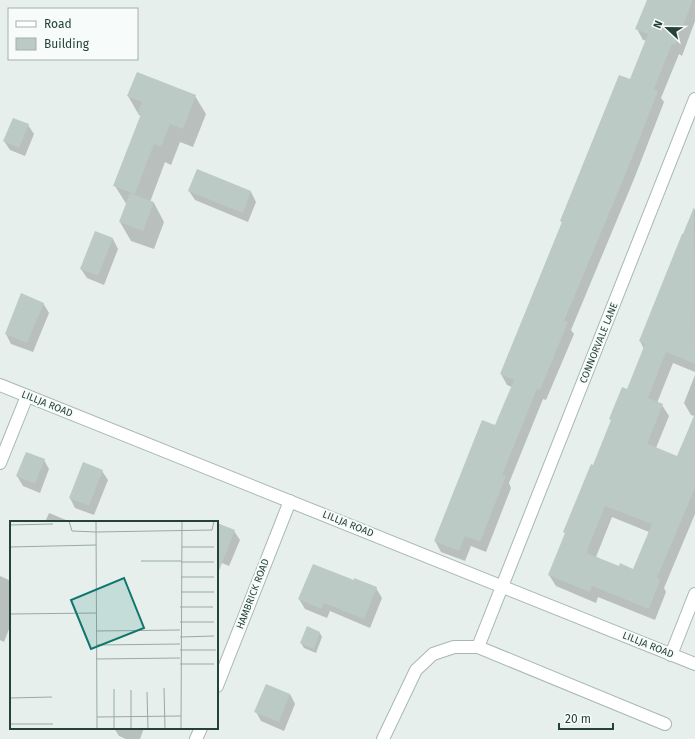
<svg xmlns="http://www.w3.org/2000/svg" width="695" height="739" viewBox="0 0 695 739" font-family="'Fira Sans',sans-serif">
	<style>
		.shadow { fill: #0003; fill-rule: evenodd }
		.building { fill: #bbcac4; fill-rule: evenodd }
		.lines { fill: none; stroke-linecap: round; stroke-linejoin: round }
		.minor-casing { stroke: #a8b8b2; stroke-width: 14 }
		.minor { stroke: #fff; stroke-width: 12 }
		.labels { text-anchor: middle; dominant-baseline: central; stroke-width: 4; stroke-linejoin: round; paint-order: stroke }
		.street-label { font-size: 10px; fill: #24423a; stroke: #f7fbf9 }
		.inset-road { fill: none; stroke: #98aaa4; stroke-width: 1 }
		.view { fill: #0f766e; fill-opacity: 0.15; stroke: #0f766e; stroke-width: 2 }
		.inset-edge { fill: none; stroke: #24423a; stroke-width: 2 }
	</style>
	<rect width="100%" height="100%" fill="#e6efeb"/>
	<g class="shadow">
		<polygon points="648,0 695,0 695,21 682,56 679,54 661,98 664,102 634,179 571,330 574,334 546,400 543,399 509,483 511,488 486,552 471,546 465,561 441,552 435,541 496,426 512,387 507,385 501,374 562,223 561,221 631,81 647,41 643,40 637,29"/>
		<polygon points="128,96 195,96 206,114 193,147 180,142 171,165 165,162 150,202 154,203 164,222 154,249 131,241 120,222 127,205 115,186 142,116 139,115"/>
		<polygon points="28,125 34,134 25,156 10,150 4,141"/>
		<polygon points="197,171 251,192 256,202 248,222 195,200 189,191"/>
		<path d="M695 208V372L673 363 657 403 662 405 669 416 656 448 678 457 694 416 691 415 684 403 695 375V514L664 588 666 592 655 620 598 597 596 603 556 586 549 575 566 534 564 532 627 391 644 349 640 341ZM612 517 649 532 634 570 620 567 596 557Z"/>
		<polygon points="96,232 113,239 118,249 104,285 87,278 81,269"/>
		<polygon points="43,303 49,313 33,352 11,344 6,334"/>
		<polygon points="44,460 49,469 40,493 23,486 17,476"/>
		<polygon points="102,471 108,480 94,515 75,508 70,498"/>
		<polygon points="49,513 66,520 67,522 45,522"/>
		<polygon points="217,524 234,531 240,540 229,566 217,561"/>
		<polygon points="0,576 11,581 11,624 4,642 0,640"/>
		<polygon points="376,588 382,598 370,628 330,611 327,618 305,609 299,599"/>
		<polygon points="320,633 322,637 316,653 304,648 301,643"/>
		<polygon points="290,694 295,704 284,731 261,721 256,712"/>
		<polygon points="114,728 144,728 140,739 126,739 119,736"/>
	</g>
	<g class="building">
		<polygon points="647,0 693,0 675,45 672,44 654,89 658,91 628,168 564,321 568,322 540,390 537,389 502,475 506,476 480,542 465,536 459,551 434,541 482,420 495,425 514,380 500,374 562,222 560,221 619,75 630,79 648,34 635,29"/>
		<polygon points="137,72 196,95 183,129 170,124 161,147 154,144 135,194 113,186 141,114 138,113 142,102 127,96"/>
		<polygon points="13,118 29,124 19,148 3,141"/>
		<polygon points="197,169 251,191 243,213 188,191"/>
		<polygon points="130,193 154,202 143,231 119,222"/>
		<path d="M694 207 695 364 666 352 648 398 663 404 648 442V444L677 456 695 414V488L657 578 660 580 649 609 592 586 590 592 548 575 565 533 563 532 591 464 593 465 611 420 609 419 622 387 627 389 645 344 639 341 682 234H683ZM605 506 652 524 633 569 620 563 619 566 586 553Z"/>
		<polygon points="95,231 113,238 98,276 80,269"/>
		<polygon points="21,293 44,303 27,343 5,334"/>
		<polygon points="26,452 45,459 35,484 16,476"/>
		<polygon points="83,462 103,470 89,506 69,498"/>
		<polygon points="217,523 235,530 218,573 217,572"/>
		<polygon points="313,564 354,580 354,578 377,587 364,619 324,603 322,609 298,599"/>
		<polygon points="307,626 320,632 314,649 300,643"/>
		<polygon points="266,684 290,694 279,722 254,712"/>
	</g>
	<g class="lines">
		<defs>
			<g id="minor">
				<polyline points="0,385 695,664"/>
				<polyline points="0,463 27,396"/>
				<polyline points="671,655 695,594"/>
				<polyline points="217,686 290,501"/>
				<polyline points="665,724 478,647 695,99"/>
				<polyline points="196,739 201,728"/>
				<polyline points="383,739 416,670 433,654 454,647 478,647"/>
			</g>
		</defs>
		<use href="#minor" class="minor-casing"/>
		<use href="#minor" class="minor"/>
	</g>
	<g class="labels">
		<g class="street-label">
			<text transform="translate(599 343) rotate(-68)">CONNORVALE LANE</text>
			<text transform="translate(47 404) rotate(22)">LILLJA ROAD</text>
			<text transform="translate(348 524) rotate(22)">LILLJA ROAD</text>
			<text transform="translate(253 594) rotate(-69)">HAMBRICK ROAD</text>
			<text transform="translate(648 645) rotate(22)">LILLJA ROAD</text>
		</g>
	</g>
	<g transform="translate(10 521)">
		<rect width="208" height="208" fill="#e6efeb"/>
		<path class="inset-road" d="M59 0 62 10 86 11 202 9 204 0M86 0 87 208M0 4 43 3M0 26 86 24M172 26H204M131 40H171M171 41H204M171 56H204M171 71H204M170 86H203M0 93 86 92M170 101H204M86 110 170 109M170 116 204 115M86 124 170 123M170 129H206M86 138 170 137M170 143H204M154 167 155 208M104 168V208M121 169V208M137 171 138 208M0 177 42 176M87 196 171 195M0 203H43M171 208 172 0"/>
		<path class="view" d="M114 57 134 107 81 128 61 79Z"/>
		<rect width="208" height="208" class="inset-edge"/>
	</g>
	<rect x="8" y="8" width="130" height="52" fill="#f7fbf9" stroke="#a3b1ad"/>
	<rect x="16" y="21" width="20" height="6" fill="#ffffff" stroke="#a3b1ad"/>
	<text x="44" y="28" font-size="12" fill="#24423a">Road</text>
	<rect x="16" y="38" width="20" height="12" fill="#bbcac4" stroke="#a3b1ad"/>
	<text x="44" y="48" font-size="12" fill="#24423a">Building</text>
	<g transform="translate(667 28) rotate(292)" stroke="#f7fbf9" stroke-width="3" paint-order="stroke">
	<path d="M0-3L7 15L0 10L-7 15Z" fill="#24423a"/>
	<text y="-6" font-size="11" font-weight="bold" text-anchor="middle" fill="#24423a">N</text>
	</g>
	<path d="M559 723v6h54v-6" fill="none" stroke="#24423a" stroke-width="2"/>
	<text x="565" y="723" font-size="12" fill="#24423a" stroke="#f7fbf9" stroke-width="3" paint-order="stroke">20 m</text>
</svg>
